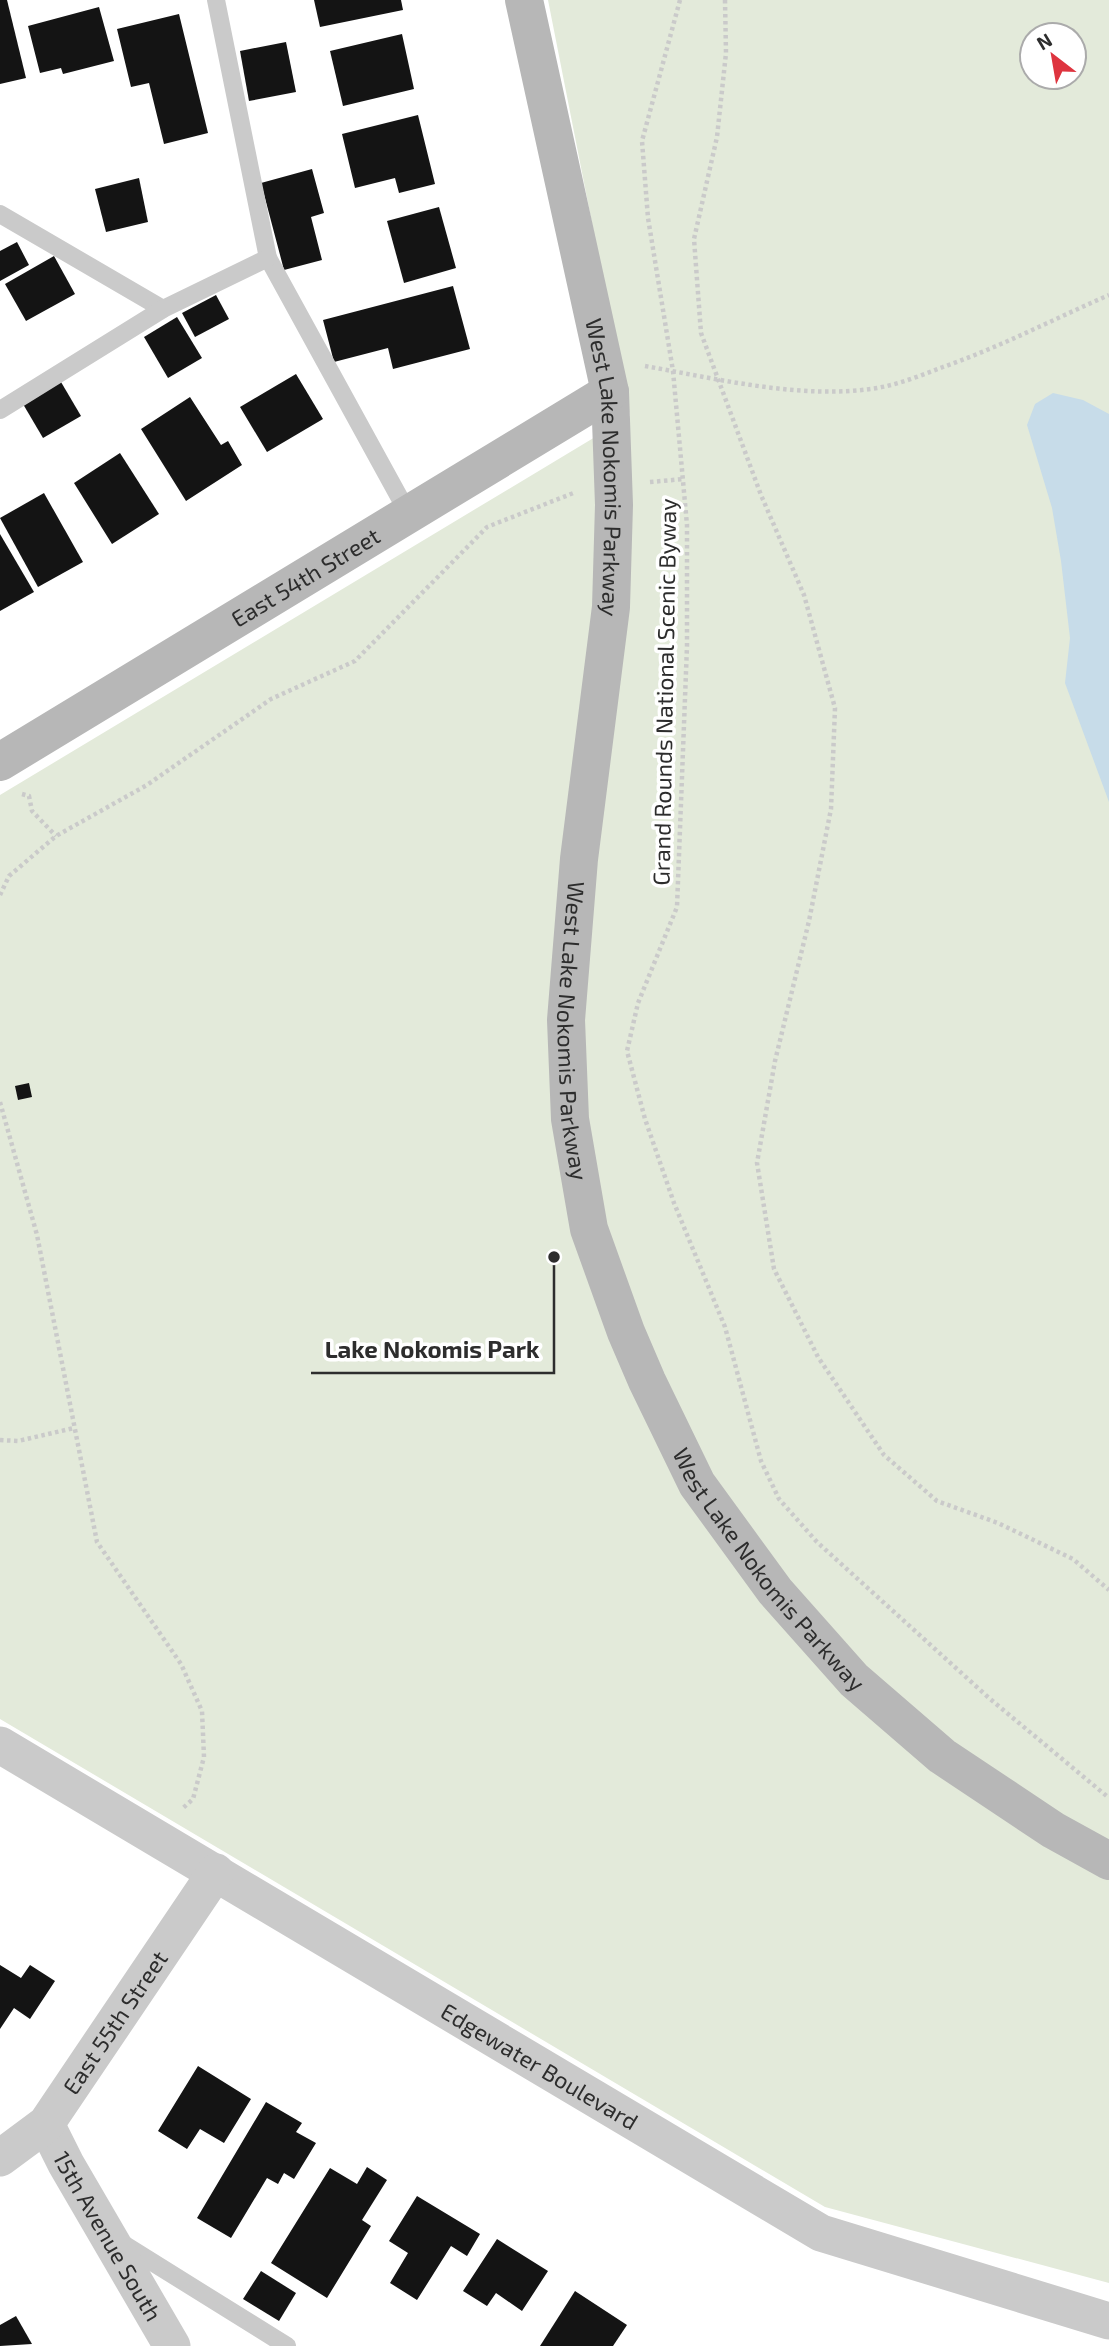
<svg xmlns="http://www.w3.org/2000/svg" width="1109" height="2346" viewBox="0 0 1109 2346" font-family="'Exo 2',sans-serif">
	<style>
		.green { fill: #e3eada; fill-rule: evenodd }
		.water { fill: #c7dce9 }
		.building { fill: #141414 }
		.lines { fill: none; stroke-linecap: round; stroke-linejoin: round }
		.path { stroke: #cacaca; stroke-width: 4.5; stroke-dasharray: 3.5 3.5; stroke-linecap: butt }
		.lane { stroke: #cacaca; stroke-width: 18 }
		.street { stroke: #cacaca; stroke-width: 37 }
		.secondary { stroke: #b7b7b7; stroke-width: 38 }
		.labels { text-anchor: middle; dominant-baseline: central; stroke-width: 7; stroke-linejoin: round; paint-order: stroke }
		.street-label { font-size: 23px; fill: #2d2d2d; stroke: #fff }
		.leader { fill: none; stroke: #2d2d2d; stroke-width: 2.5 }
		.callout-dot { fill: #2d2d2d; stroke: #fff; stroke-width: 2.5 }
		.callout-label { font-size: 24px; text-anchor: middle; font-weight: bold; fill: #2d2d2d; stroke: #fff; stroke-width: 7; stroke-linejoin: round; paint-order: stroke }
	</style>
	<rect width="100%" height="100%" fill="#fff"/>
	<path class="green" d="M548 0H1109V2283L825 2207 0 1719V795L630 416ZM1032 35H1074V77H1032Z"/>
	<polygon class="water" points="1053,393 1083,400 1109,414 1109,802 1065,683 1070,638 1061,561 1052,508 1027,425 1035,404"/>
	<g class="building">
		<polygon points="0,0 7,0 26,78 0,84"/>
		<polygon points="314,0 401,0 403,10 320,27"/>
		<polygon points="99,7 114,61 63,74 61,68 40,73 28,26"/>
		<polygon points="179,14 208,133 164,144 149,83 131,87 117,29"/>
		<polygon points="402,34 414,89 343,106 330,51"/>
		<polygon points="286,42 296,92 249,101 240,51"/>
		<polygon points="418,115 435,184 399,193 395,178 355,188 342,134"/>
		<polygon points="312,169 324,213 311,217 322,260 284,270 261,183"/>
		<polygon points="139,178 148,222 106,232 95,189"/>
		<polygon points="439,207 456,268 404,283 387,221"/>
		<polygon points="17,242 29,265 0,281 0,251"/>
		<polygon points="54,256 75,294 26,321 5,284"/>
		<polygon points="453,286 470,349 393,369 388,348 334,362 323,320"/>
		<polygon points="216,295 229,319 195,337 182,313"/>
		<polygon points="177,317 202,358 168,378 144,337"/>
		<polygon points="296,374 323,419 267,452 240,407"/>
		<polygon points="61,382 81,416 43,438 23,404"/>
		<polygon points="190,397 221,445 228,441 242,465 186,501 141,429"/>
		<polygon points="120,453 159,514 112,544 74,483"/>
		<polygon points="44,493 83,562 38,587 0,518"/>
		<polygon points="0,534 34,592 0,611"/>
		<polygon points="29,1083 32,1097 18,1100 15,1086"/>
		<polygon points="0,1965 21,1978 30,1965 55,1981 30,2019 14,2008 0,2029"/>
		<polygon points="198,2066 251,2099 224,2143 200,2129 187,2149 158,2131"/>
		<polygon points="266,2102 302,2123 296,2132 316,2143 294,2179 284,2173 278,2184 267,2178 231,2238 197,2218"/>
		<polygon points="367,2167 387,2180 362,2220 371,2226 327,2298 271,2263 330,2168 357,2184"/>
		<polygon points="417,2196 480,2234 467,2256 451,2246 417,2300 390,2283 408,2253 389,2241"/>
		<polygon points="497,2239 548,2271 522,2311 496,2293 487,2306 463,2291"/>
		<polygon points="261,2271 296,2293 279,2321 243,2299"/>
		<polygon points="575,2291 627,2325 613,2346 540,2346"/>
		<polygon points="16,2316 32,2344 0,2346 0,2325"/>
	</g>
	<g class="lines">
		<g class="path">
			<polyline points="680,0 642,141 648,218 673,371 687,525 687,646 677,907 638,1003 627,1051 645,1119 674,1203 725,1327 761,1461 779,1499 817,1542 989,1698 1109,1798"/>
			<polyline points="725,0 726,53 717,137 694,239 701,333 761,495 804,595 835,708 831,809 809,921 775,1061 757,1163 774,1269 818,1357 884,1455 937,1501 998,1523 1073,1559 1109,1590"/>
			<path d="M645 366C718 379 803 400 877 388 900 384 922 375 943 367 1000 347 1054 319 1109 295"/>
			<polyline points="650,482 684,479"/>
			<polyline points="22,794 29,796 32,811 56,836"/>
			<polyline points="0,895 9,876 56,836 147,785 271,699 355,661 487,527 576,492"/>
			<polyline points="0,1102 37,1235 97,1542 181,1664 202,1711 204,1757 193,1799 183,1808"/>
			<polyline points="0,1440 18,1441 74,1428"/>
		</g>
		<g class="lane">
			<polyline points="216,0 268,258 408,513"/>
			<polyline points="0,214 163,309"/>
			<polyline points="0,410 163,309 268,258"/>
			<polyline points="120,2242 287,2346"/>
		</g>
		<g class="street">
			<path id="s1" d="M0 1745 821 2233 1109 2321"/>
			<path id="s2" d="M46 2124 66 2164 172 2346"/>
			<path id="s3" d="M0 2158 46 2124 216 1872"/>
		</g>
		<g class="secondary">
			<path id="s4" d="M524 0 610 392 614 505 611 607 579 859 566 1020 570 1119 589 1229 626 1332 647 1381 697 1484 775 1591 854 1680 942 1756 1053 1830 1109 1861"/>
			<path id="s5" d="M0 762 610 392"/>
		</g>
	</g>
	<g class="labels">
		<g class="street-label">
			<text stroke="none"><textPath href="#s4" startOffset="476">West Lake Nokomis Parkway</textPath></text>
			<text stroke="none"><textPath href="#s5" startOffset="357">East 54th Street</textPath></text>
			<text transform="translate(664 692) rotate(-89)">Grand Rounds National Scenic Byway</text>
			<text stroke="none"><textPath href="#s4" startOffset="1043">West Lake Nokomis Parkway</textPath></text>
			<text stroke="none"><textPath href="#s4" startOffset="1631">West Lake Nokomis Parkway</textPath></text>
			<text stroke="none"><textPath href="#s3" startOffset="180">East 55th Street</textPath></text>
			<text stroke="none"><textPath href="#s1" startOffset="628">Edgewater Boulevard</textPath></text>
			<text stroke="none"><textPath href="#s2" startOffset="128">15th Avenue South</textPath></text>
		</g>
	</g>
	<path class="leader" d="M554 1257L554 1373H311"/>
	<circle class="callout-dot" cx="554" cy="1257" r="7"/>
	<g class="callout-label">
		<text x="432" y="1358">Lake Nokomis Park</text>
	</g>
	<g transform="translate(1053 56) rotate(329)"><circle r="33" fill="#ffffff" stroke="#ababab" stroke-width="2"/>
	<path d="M0-5L12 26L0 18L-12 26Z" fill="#de343f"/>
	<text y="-10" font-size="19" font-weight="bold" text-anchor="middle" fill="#2d2d2d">N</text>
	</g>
</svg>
